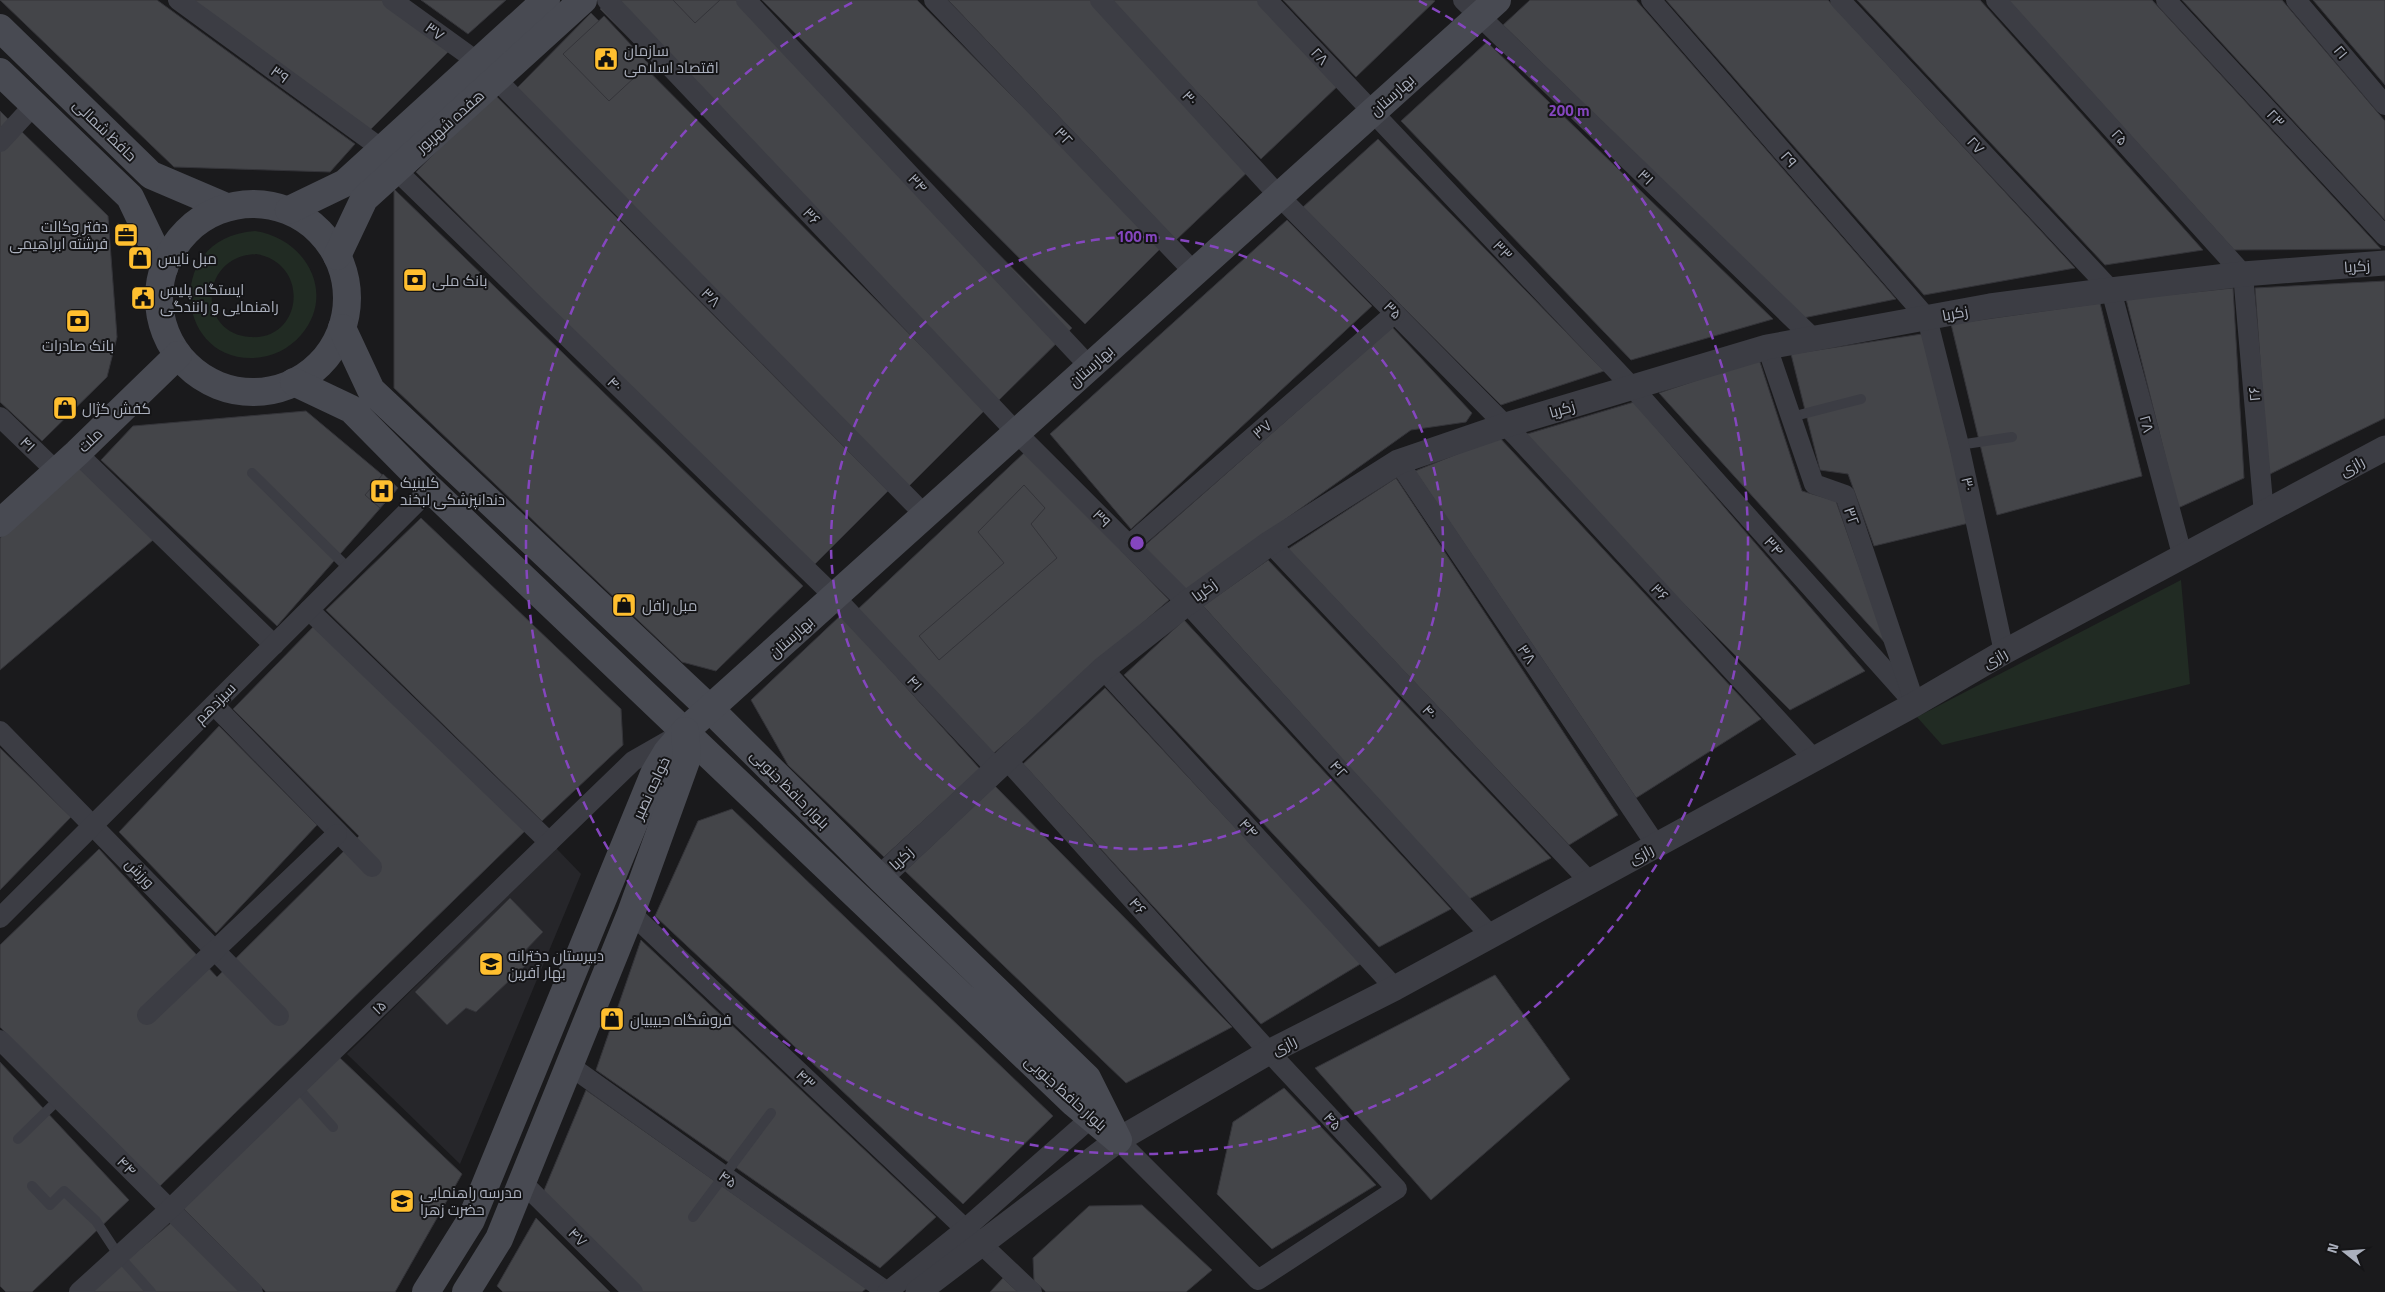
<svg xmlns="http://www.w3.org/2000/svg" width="2385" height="1292" viewBox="0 0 2385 1292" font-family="'Titillium Web',Cairo,sans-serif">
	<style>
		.built { fill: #26262a }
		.green { fill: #212b23; fill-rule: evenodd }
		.building { fill: #444549; stroke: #343439 }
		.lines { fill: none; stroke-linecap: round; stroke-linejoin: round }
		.service { stroke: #3c3d44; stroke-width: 10 }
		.minor { stroke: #3c3d44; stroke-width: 20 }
		.tertiary { stroke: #3c3d44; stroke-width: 25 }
		.secondary { stroke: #484a52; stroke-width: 28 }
		.ring { fill: none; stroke: #8546bf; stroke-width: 2.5; stroke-dasharray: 9 6 }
		.labels { text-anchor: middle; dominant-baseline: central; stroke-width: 4; stroke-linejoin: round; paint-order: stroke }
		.street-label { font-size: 15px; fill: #abb0bd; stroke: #151517 }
		.poi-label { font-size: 15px; fill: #abb0bd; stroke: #151517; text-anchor: start }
		.centre { fill: #8546bf; stroke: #151517; stroke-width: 2.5 }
		.ring-label { font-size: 15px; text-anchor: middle; font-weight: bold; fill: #8546bf; stroke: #151517; stroke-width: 4; stroke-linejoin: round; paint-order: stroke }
	</style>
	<rect width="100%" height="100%" fill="#1a1a1c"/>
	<polygon class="built" points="556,848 581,874 460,1164 347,1054"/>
	<g class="green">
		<path d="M255 231C305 238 337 293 301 335 289 349 272 357 254 358 174 361 164 237 255 231ZM256 254C311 263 303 341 250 337 197 334 199 256 256 254Z"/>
		<polygon points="2181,580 2190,684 1942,745 1917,717"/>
	</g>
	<g class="building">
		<polygon points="0,0 157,0 355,144 330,172 174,167"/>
		<polygon points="186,0 389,0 455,45 364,136"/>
		<polygon points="421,0 506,0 468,34"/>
		<polygon points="609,0 746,0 1072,328 994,405 600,9"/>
		<polygon points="673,0 720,0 695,23"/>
		<polygon points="762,0 917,0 1162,247 1085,324"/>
		<polygon points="948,0 1099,0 1255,165 1176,240"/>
		<polygon points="1109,0 1260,0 1340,84 1261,159"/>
		<polygon points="1283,0 1433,0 1435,1 1356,77"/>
		<polygon points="1530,0 1636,0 1896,299 1803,318 1503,25"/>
		<polygon points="1666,0 1828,0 2075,268 1924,295"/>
		<polygon points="1857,0 1980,0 2203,250 2105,265"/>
		<polygon points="2008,0 2152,0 2381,249 2234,250"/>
		<polygon points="2182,0 2282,0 2385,121 2385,220"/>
		<polygon points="2313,0 2385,0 2385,85"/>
		<polygon points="591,13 985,410 908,487 514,91"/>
		<polygon points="604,16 649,64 609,101 563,54"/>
		<polygon points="1487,42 1773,319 1631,360 1401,121"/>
		<polygon points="494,94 888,491 810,569 416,172"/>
		<polygon points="0,111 9,120 0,129"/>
		<polygon points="20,130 108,216 117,337 107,377 42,441 0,402 0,151"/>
		<polygon points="1378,139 1604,371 1501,405 1303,207"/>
		<polygon points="394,189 803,586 716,671 682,662 394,388"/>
		<polygon points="1287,220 1372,306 1131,529 1050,434"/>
		<polygon points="2385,281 2385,418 2268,475 2255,288"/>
		<polygon points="2233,288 2244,478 2178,508 2126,299"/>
		<polygon points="2100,303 2142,476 1997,515 1951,324"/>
		<polygon points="1392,327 1472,413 1466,422 1411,430 1186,590 1143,547"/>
		<polygon points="1922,334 1969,523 1874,546 1848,474 1820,470 1791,354"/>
		<polygon points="1759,359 1802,491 1836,501 1887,645 1659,393"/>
		<polygon points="1634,402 1865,671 1790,710 1517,437"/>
		<polygon points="306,411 398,488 277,626 101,460 133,426"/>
		<polygon points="1499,437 1761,719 1636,798 1415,471"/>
		<polygon points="1026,451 1169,600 993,754 857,610"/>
		<polygon points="78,465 153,540 0,670 0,538"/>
		<polygon points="383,474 398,488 380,508 365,495"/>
		<polygon points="1396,478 1618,815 1569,845 1288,549"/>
		<polygon points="1024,485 1045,508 1031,524 1057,558 939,660 919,636 1004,563 978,532"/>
		<polygon points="421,518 621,709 623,745 542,821 326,610"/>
		<polygon points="1268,560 1551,858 1469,899 1203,606"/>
		<polygon points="841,615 980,769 884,857 788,765 751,700"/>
		<polygon points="1184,620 1451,909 1379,947 1124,675"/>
		<polygon points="314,626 526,830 159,1187 0,1027 0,945 99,849 217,977 359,836 233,709"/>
		<polygon points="1105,688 1362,963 1261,1024 1023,764"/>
		<polygon points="219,726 317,825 216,933 119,832"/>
		<polygon points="0,748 71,817 0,890"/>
		<polygon points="995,786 1232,1027 1126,1083 905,871"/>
		<polygon points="732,809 1053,1116 963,1204 655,916 698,821"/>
		<polygon points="510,898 543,932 519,957 526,965 476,1012 466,1008 447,1025 415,992"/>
		<polygon points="641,940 936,1217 880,1268 596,1070"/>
		<polygon points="1495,975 1570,1079 1431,1200 1315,1068"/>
		<polygon points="339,1057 462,1174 395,1292 266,1292 183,1208"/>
		<polygon points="0,1062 129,1200 32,1292 6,1292 0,1286"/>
		<polygon points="1284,1088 1376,1185 1272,1249 1217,1194 1233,1122"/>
		<polygon points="586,1090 867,1288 862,1292 641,1292 540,1200"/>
		<polygon points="1142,1205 1212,1270 1186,1292 1046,1292 1034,1281 1033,1258 1089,1206"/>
		<polygon points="178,1217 246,1292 89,1292"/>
		<polygon points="536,1218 610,1292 503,1292 497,1286"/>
		<polygon points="1003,1278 1018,1292 990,1292"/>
	</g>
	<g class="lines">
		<g class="service">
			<polyline points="1791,417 1861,399"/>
			<polyline points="1959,445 2012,437"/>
			<polyline points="252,473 349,569"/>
			<polyline points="297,1087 333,1127"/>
			<polyline points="18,1139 59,1099"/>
			<polyline points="32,1186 50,1205 64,1191 96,1221 119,1256 151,1292"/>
			<polyline points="693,1217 771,1113"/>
		</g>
		<g class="minor">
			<polyline points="178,0 382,149"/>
			<polyline points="392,0 478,62"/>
			<polyline points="607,0 1017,433 1187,603 1491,936"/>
			<polyline points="746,0 1090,367"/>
			<polyline points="934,0 1195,273"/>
			<polyline points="1100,0 1279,196 1517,437 1814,759"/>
			<polyline points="1267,0 1633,388 1915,704"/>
			<polyline points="1463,0 1814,339"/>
			<polyline points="1651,0 1927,318 1959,445 2004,652"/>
			<polyline points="1840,0 2111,290 2183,558"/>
			<polyline points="1996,0 2243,274 2264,514"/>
			<polyline points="2166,0 2385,236"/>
			<polyline points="2296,0 2385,105"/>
			<polyline points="496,79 925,515"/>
			<polyline points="0,142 34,105"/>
			<polyline points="396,170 835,597 996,769"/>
			<polyline points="1767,347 1814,484 1845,495 1912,695"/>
			<polyline points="0,417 56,471"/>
			<polyline points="77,453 274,645"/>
			<polyline points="1398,462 1656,845"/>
			<polyline points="1270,543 1590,882"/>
			<polyline points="1129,545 1395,313"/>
			<polyline points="309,610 549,842"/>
			<polyline points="1103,669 1395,988"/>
			<polyline points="214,705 372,867"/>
			<polyline points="0,731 279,1016"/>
			<polyline points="1006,759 1269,1052 1397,1189 1258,1280 1118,1140"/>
			<polyline points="631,913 1032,1292"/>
			<polyline points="0,918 430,489"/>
			<polyline points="147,1015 337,834"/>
			<polyline points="0,1040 253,1292"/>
			<polyline points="569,1065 887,1292"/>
			<polyline points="522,1182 633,1292"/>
			<polyline points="79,1292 170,1209 633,761 675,737"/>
			<polyline points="887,1292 965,1229 1092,1117"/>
		</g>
		<g class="tertiary">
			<polyline points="880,878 1103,669 1187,603 1270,543 1398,462 1506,425 1767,347 1990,306 2111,290 2243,274 2385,263"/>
			<polyline points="918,1292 1118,1140 1269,1052 1395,988 1915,704 2004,652 2385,448"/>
		</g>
		<g class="secondary">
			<polyline points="0,28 151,175 226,207"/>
			<polyline points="0,72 130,197 164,268"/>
			<circle cx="253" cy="298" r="94"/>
			<polyline points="289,210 345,183 546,0"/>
			<polyline points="337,256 364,199 583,0"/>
			<polyline points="294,382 351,409 430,489 1074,1103 1118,1140 1087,1078 880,878 710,709 371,390 342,328"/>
			<polyline points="0,523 77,453 178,355"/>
			<polyline points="426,1292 471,1220 654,774 667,752 685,731 1497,0"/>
			<polyline points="466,1292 499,1239 631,913 687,758 685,731"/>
		</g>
	</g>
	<g class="ring">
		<circle cx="1137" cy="543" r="306"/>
		<path d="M1419 1A611 611 0 1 1 855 1"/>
	</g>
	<defs>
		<symbol id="civic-square" viewBox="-11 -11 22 22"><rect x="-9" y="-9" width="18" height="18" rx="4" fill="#ffbf2f" stroke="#151517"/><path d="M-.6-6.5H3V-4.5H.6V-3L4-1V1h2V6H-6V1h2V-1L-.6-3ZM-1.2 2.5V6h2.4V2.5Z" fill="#111"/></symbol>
		<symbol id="office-square" viewBox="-11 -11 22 22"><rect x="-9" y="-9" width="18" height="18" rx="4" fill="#ffbf2f" stroke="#151517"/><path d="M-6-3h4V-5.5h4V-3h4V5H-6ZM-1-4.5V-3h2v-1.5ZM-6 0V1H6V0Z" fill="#111"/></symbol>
		<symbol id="shop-square" viewBox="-11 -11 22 22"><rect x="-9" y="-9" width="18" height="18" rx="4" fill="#ffbf2f" stroke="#151517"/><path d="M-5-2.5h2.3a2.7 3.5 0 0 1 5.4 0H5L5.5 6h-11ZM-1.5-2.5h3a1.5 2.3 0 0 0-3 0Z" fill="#111"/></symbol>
		<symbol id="bank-square" viewBox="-11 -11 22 22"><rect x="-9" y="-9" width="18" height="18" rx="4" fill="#ffbf2f" stroke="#151517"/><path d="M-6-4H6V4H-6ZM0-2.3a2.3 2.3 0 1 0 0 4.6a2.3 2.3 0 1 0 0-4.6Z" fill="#111"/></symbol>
		<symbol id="hospital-square" viewBox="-11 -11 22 22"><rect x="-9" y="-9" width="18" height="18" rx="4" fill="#ffbf2f" stroke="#151517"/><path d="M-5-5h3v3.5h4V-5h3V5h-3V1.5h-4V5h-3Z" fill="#111"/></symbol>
		<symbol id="school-square" viewBox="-11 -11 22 22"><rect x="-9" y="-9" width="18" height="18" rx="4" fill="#ffbf2f" stroke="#151517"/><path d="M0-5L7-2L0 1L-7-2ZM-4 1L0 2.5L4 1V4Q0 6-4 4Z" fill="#111"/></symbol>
	</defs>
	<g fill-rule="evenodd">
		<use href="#civic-square" x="592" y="45" width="28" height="28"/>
		<use href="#office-square" x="112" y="221" width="28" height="28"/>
		<use href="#shop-square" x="126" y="244" width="28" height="28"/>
		<use href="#bank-square" x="401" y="266" width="28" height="28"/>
		<use href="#civic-square" x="129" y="284" width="28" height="28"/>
		<use href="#bank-square" x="64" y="307" width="28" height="28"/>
		<use href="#shop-square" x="51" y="394" width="28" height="28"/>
		<use href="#hospital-square" x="368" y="477" width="28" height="28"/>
		<use href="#shop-square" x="610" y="591" width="28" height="28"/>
		<use href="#school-square" x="477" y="950" width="28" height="28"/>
		<use href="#shop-square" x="598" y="1005" width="28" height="28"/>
		<use href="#school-square" x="388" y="1187" width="28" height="28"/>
	</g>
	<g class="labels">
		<g class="street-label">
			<text transform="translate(435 31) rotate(36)">۳۷</text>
			<text transform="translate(2341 52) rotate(50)">۲۱</text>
			<text transform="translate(1320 56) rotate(47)">۲۸</text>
			<text transform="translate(280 74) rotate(36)">۳۹</text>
			<text transform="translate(1392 95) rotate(-42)">بهارستان</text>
			<text transform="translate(1190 98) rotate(48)">۳۰</text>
			<text transform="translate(2276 118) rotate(47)">۲۳</text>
			<text transform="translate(450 121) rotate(-42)">هفده شهریور</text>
			<text transform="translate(105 130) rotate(44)">حافظ شمالی</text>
			<text transform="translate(1064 136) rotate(46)">۳۲</text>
			<text transform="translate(2120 137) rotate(48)">۲۵</text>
			<text transform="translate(1976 145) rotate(47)">۲۷</text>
			<text transform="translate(1789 159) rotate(49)">۲۹</text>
			<text transform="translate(1646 177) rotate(44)">۳۱</text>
			<text transform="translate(918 183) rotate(47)">۳۴</text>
			<text transform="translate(812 216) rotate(47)">۳۶</text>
			<text transform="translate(1503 250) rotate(47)">۳۳</text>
			<text transform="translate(2357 266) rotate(-4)">زکریا</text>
			<text transform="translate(711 297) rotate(45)">۳۸</text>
			<text transform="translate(1393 310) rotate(45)">۳۵</text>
			<text transform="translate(1955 313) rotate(-11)">زکریا</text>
			<text transform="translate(1091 366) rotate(-42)">بهارستان</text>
			<text transform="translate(615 384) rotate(44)">۴۰</text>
			<text transform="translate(2254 394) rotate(-95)">۲۶</text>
			<text transform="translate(1562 409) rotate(-16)">زکریا</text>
			<text transform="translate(2147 424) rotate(75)">۲۸</text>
			<text transform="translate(1262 429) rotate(-41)">۳۷</text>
			<text transform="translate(90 440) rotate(-44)">ملت</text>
			<text transform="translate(28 444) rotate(44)">۴۱</text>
			<text transform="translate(2352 466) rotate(-29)">رازی</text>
			<text transform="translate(1968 484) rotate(78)">۳۰</text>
			<text transform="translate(1852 516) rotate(71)">۳۲</text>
			<text transform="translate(1102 518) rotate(45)">۳۹</text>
			<text transform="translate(1774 546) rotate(48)">۳۴</text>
			<text transform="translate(1204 590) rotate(-37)">زکریا</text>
			<text transform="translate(1660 592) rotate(47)">۳۶</text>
			<text transform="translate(791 637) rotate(-42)">بهارستان</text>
			<text transform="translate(1527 654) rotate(56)">۳۸</text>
			<text transform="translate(1995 658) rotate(-30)">رازی</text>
			<text transform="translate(915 683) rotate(47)">۴۱</text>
			<text transform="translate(215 703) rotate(-45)">سیزدهم</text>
			<text transform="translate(1430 712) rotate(47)">۴۰</text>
			<text transform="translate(1339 769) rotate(48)">۴۲</text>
			<text transform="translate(651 788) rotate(-65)">خواجه نصیر</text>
			<text transform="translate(790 789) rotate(45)">بلوار حافظ جنوبی</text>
			<text transform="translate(1249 828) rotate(47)">۴۴</text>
			<text transform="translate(1641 854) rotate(-28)">رازی</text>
			<text transform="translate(901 858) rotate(-43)">زکریا</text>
			<text transform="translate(140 873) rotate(46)">ورزش</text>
			<text transform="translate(1138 906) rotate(48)">۴۶</text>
			<text transform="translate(379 1007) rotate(-44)">۱۵</text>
			<text transform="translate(1284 1045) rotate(-27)">رازی</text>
			<text transform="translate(806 1079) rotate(43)">۴۳</text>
			<text transform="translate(1066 1093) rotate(42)">بلوار حافظ جنوبی</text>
			<text transform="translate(1333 1121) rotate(47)">۴۵</text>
			<text transform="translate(127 1166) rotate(45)">۴۴</text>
			<text transform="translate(728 1179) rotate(35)">۴۵</text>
			<text transform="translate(578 1237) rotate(45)">۴۷</text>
		</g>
		<g class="poi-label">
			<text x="624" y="50">سازمان<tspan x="624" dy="17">اقتصاد اسلامی</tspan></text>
			<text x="108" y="226" text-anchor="end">دفتر وکالت<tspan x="108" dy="17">فرشته ابراهیمی</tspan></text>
			<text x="158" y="258">مبل نایس</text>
			<text x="432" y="280">بانک ملی</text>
			<text x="160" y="289">ایستگاه پلیس<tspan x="160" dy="17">راهنمایی و رانندگی</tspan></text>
			<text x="78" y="345" text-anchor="middle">بانک صادرات</text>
			<text x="82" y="408">کفش کژال</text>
			<text x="400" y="482">کلینیک<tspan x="400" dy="17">دندانپزشکی لبخند</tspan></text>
			<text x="642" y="605">مبل رافل</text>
			<text x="508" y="955">دبیرستان دخترانه<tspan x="508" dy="17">بهار آفرین</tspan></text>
			<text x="630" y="1019">فروشگاه حبیبیان</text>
			<text x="420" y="1192">مدرسه راهنمایی<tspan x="420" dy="17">حضرت زهرا</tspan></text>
		</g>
	</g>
	<circle cx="1137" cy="543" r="8" class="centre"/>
	<g class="ring-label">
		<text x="1569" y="116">200 m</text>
		<text x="1137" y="242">100 m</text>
	</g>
	<g transform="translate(2345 1252) rotate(287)" stroke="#151517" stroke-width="4" paint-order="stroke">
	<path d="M0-4L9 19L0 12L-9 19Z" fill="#abb0bd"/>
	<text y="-8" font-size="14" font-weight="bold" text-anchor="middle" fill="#abb0bd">N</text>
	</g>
</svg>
